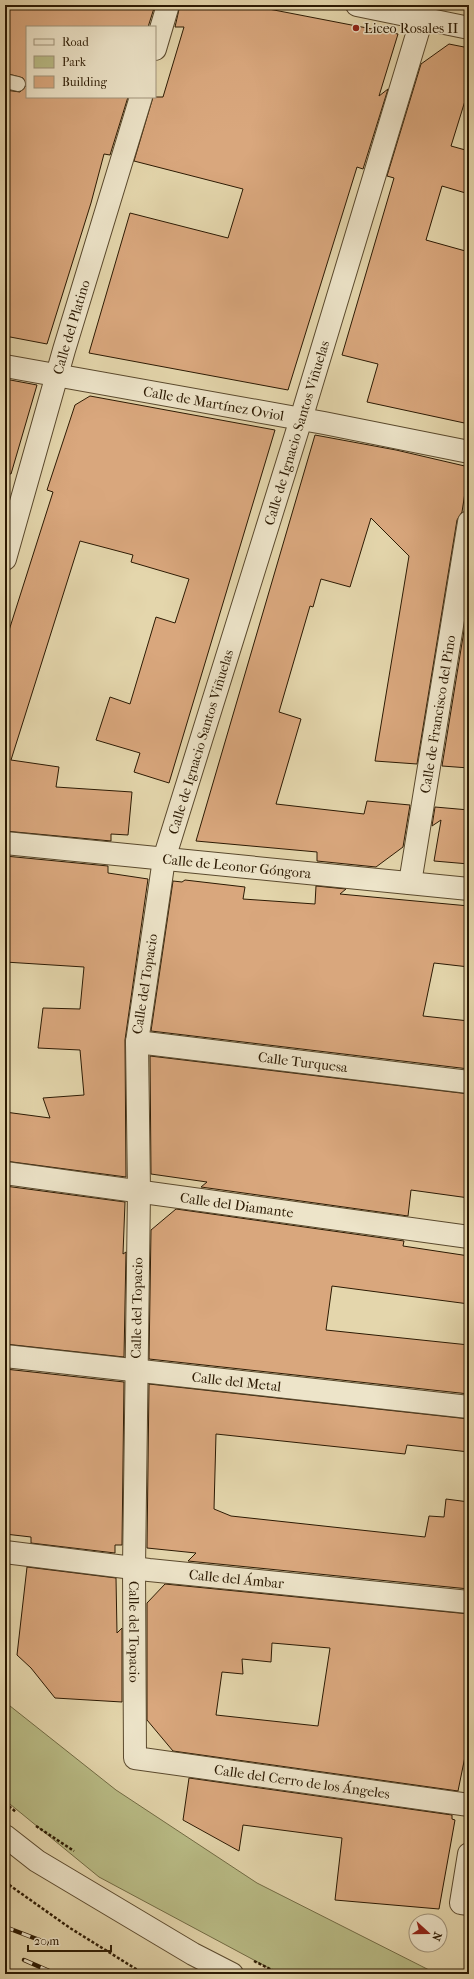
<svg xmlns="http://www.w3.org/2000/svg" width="474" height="1979" viewBox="0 0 474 1979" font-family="'IM FELL French Canon',serif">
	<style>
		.green { fill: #b9bc86; stroke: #726b44 }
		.building { fill: #d9a77d; stroke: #2c1a03; fill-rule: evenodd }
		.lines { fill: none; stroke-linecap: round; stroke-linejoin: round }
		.service-casing { stroke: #5a492d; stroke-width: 16 }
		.minor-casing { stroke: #5a492d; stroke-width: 24 }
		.tertiary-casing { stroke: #5a492d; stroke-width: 24 }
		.path { stroke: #2c1a03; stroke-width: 2.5; stroke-dasharray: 3 2; stroke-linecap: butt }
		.service { stroke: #ede4c9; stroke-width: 14 }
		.minor { stroke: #ede4c9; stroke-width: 22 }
		.tertiary { stroke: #ede4c9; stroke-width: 22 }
		.rail-casing { stroke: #2c1a03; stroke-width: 4.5 }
		.rail { stroke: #ede4c9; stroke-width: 3; stroke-dasharray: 9; stroke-linecap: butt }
		.poi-dot { fill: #8f2418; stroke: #ede4c9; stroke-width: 1.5 }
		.labels { text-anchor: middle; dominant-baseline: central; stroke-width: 3; stroke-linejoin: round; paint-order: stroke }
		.poi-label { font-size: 14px; fill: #2c1a03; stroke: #ede4c9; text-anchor: start }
		.street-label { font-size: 14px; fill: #2c1a03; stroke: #ede4c9 }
	</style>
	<rect width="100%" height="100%" fill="#e4d6ac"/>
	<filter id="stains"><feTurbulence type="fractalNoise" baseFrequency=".005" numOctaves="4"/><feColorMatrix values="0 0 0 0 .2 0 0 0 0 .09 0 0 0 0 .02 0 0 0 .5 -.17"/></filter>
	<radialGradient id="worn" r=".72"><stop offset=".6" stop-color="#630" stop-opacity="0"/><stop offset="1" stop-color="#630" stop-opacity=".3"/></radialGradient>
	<polygon class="green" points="5,1702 116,1790 257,1883 437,1974 280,1974 99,1877 5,1800"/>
	<g class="building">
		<polygon points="5,5 155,5 148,27 27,27 27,97 128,97 110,155 104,154 91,203 47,344 5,336 5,90 20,92 26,86 23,78 5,73"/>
		<polygon points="180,5 248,5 398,34 379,96 388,89 363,169 357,167 288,390 89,353 130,213 228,238 243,189 134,161 153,97 163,97 184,27 175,27"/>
		<polygon points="449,44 469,48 469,88 451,146 469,151 469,194 442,186 426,240 469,252 469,424 367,402 378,364 342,355 394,178 387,176 421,64"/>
		<polygon points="5,379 37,385 11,474 5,473"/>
		<polygon points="90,396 275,430 169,783 134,772 140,753 96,740 110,697 130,704 156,617 175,623 189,579 131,562 133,555 80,541 11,760 59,767 56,787 132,792 128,835 111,834 111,841 5,831 5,643 53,492 47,490 75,405"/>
		<polygon points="315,435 396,450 469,467 462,512 457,520 417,764 375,761 409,556 371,518 350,587 321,579 313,607 310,606 279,712 301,719 276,804 364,814 367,801 410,805 403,847 376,867 317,861 317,852 196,841"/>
		<polygon points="469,600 469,768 442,766"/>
		<polygon points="435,807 469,810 469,864 434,861 441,820 432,826"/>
		<polygon points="5,856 108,866 108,873 148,879 125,1040 126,1177 5,1161 5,1112 50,1118 43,1098 84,1095 80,1050 38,1048 43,1008 80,1009 84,967 5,962"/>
		<polygon points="185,880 245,887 243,899 315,904 316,886 346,889 340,894 469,906 469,967 434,963 423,1016 469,1021 469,1069 151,1031 173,881 182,882"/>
		<polygon points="150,1056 469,1094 469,1198 411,1190 408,1216 201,1187 207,1182 151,1174"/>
		<polygon points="5,1186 125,1202 123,1254 126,1252 124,1357 5,1344"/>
		<polygon points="176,1209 404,1241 403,1246 469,1256 469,1304 332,1286 326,1330 469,1345 469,1394 149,1359 151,1230"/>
		<polygon points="5,1369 124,1382 122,1545 115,1545 115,1553 31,1543 31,1537 5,1534"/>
		<polygon points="149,1384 469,1419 469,1452 407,1445 405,1454 216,1434 214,1509 231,1516 425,1537 429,1516 444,1517 446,1499 469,1502 469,1589 188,1561 196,1553 147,1548"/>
		<polygon points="27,1567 116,1578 117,1633 122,1628 122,1702 55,1698 31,1668 17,1655"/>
		<path d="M165 1584 469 1614V1737L458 1791 173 1751 147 1720V1603ZM272 1643 330 1648 318 1726 216 1715 222 1672 243 1674 242 1659 271 1662Z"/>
		<polygon points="189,1778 452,1815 452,1819 455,1820 439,1909 335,1900 342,1838 243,1825 239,1851 183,1820"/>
	</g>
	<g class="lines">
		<defs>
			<polyline id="service" points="5,81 18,84"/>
			<g id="minor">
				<polyline points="357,5 469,28"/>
				<path id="s1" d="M426 5 301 419 164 859 137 1042 139 1191 134 1568 135 1758 469 1805"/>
				<polyline points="155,49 168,5"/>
				<path id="s2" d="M5 366 324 423 469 452"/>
				<path id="s3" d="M5 559 64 350 141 97"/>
				<path id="s4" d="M5 843 469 889"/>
				<path id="s5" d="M410 883 469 522"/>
				<path id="s6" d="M137 1042 469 1082"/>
				<path id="s7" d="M5 1173 469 1237"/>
				<path id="s8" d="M5 1356 469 1407"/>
				<path id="s9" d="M5 1552 149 1570 469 1602"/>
				<polyline points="469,1854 461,1903 469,1904"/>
			</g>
			<polyline id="tertiary" points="5,1836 37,1861 193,1954 232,1974"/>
		</defs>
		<use href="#service" class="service-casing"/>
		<use href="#minor" class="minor-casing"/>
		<use href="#tertiary" class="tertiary-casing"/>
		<g class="path">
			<polyline points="5,1803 16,1812"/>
			<polyline points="36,1826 74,1851"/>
			<polyline points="5,1882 70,1928 144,1974"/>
			<polyline points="254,1961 280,1974"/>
		</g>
		<use href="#service" class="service"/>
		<use href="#minor" class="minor"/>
		<use href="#tertiary" class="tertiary"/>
		<defs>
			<g id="rail">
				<polyline points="5,1927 50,1944"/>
				<polyline points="24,1960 56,1974"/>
			</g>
		</defs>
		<use href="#rail" class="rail-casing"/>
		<use href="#rail" class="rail"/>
	</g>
	<circle class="poi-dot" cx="356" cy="28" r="4"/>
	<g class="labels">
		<g class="poi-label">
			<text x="364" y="28">Liceo Rosales II</text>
		</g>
		<g class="street-label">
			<text stroke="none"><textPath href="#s3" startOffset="241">Calle del Platino</textPath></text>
			<text stroke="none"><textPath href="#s2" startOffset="212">Calle de Martínez Oviol</textPath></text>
			<text transform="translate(297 433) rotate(-73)">Calle de Ignacio Santos Viñuelas</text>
			<text stroke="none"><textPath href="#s5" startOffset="171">Calle de Francisco del Pino</textPath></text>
			<text transform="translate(201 742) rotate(-73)">Calle de Ignacio Santos Viñuelas</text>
			<text stroke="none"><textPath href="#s4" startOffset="233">Calle de Leonor Góngora</textPath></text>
			<text transform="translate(145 984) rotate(-81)">Calle del Topacio</text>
			<text stroke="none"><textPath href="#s6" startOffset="167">Calle Turquesa</textPath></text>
			<text stroke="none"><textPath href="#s7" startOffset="234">Calle del Diamante</textPath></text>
			<text transform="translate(137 1308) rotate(-89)">Calle del Topacio</text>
			<text stroke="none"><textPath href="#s8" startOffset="233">Calle del Metal</textPath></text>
			<text stroke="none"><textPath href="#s9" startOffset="233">Calle del Ámbar</textPath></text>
			<text stroke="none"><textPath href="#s1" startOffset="1668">Calle del Topacio</textPath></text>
			<text stroke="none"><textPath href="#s1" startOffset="1963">Calle del Cerro de los Ángeles</textPath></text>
		</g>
	</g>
	<rect width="474" height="1979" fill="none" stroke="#e4d6ac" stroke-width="20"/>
	<rect x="6" y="6" width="462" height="1967" fill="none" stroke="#2c1a03" stroke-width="2"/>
	<rect x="10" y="10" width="454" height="1959" fill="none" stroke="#2c1a03"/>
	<rect x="26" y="26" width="130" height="72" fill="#ede4c9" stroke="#a0937a"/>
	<rect x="34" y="39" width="20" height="6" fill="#ede4c9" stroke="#a0937a"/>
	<text x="62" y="46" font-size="12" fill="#2c1a03">Road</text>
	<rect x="34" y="56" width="20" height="12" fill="#b9bc86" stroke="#a0937a"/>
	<text x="62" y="66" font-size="12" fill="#2c1a03">Park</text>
	<rect x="34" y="76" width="20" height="12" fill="#d9a77d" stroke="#a0937a"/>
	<text x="62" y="86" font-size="12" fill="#2c1a03">Building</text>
	<g transform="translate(428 1933) rotate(111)"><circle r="19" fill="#ede4c9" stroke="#a0937a"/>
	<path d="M0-3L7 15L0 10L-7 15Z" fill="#8f2418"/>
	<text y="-6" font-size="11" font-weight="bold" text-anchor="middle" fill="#2c1a03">N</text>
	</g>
	<path d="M28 1945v6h83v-6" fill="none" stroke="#2c1a03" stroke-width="2"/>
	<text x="34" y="1945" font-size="12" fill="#2c1a03" stroke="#ede4c9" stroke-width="3" paint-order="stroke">20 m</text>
	<rect width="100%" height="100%" filter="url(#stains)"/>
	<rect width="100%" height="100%" fill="url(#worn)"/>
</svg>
